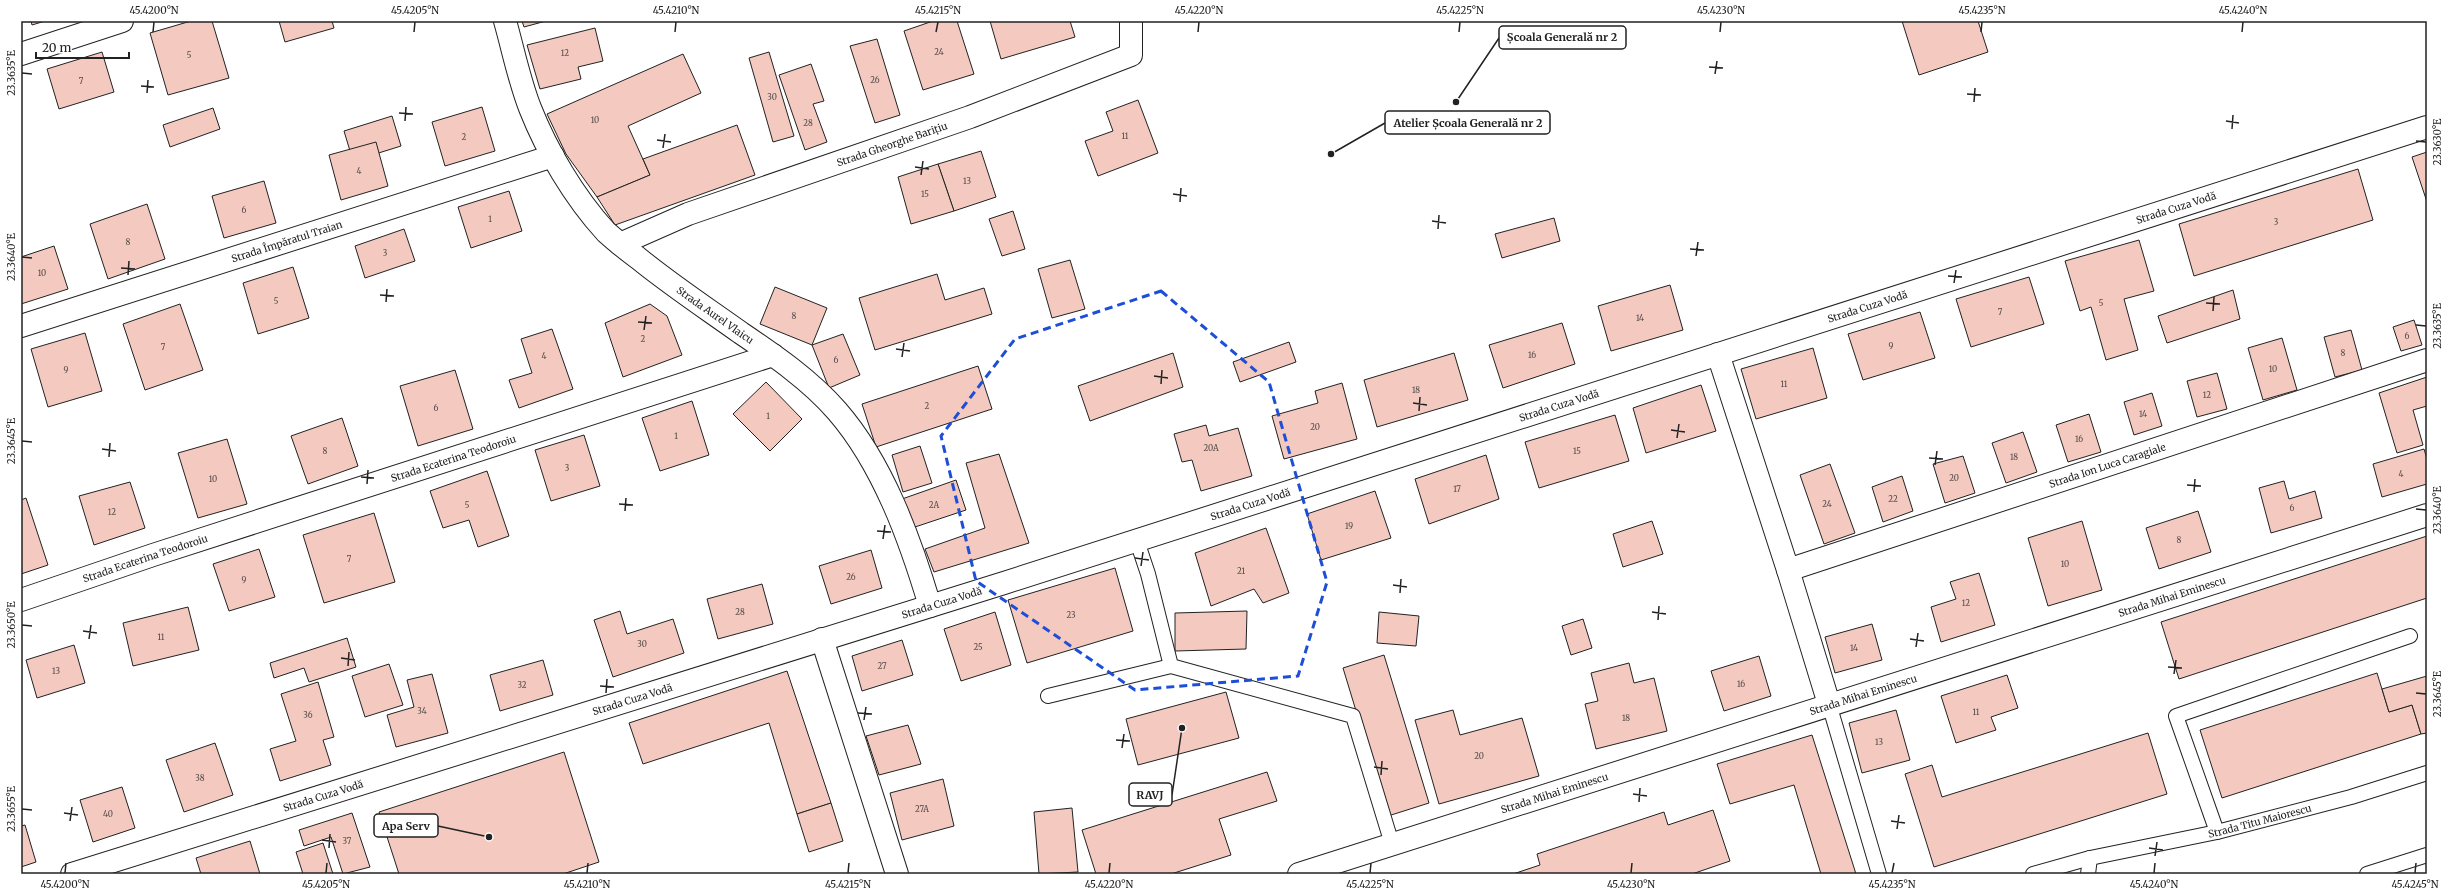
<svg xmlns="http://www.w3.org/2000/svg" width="2448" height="895" viewBox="0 0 2448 895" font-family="Merriweather,serif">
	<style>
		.building { fill: #f3c9c0; stroke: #222 }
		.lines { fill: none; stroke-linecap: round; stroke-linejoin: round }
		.lane-casing { stroke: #222; stroke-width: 16 }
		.street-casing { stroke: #222; stroke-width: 24 }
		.secondary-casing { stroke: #222; stroke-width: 24 }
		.lane { stroke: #fff; stroke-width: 14 }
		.street { stroke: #fff; stroke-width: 22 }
		.secondary { stroke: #fff; stroke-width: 22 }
		.marked { fill: none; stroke: #1d4ed8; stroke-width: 3; stroke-dasharray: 8 5; stroke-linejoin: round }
		.ticks { fill: none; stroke: #222; stroke-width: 1.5 }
		.labels { text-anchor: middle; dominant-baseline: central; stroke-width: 3; stroke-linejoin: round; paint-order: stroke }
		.number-label { font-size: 8px; fill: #564c4a }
		.street-label { font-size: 10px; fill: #222; stroke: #fff }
		.leader { fill: none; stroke: #222; stroke-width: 1.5 }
		.callout-dot { fill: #222; stroke: #fff; stroke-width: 1.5 }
		.callout { fill: #fff; stroke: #222; stroke-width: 1.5 }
		.callout-label { font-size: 11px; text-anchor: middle; font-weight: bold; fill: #222 }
		.neatline { fill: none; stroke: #222; stroke-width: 1.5 }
		.ticks-label { font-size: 10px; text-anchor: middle; fill: #222 }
	</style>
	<rect width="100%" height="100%" fill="#fff"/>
	<g class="building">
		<polygon points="31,21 45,21 32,25"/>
		<polygon points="191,21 212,21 229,78 168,95 150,33"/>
		<polygon points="279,21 332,21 334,28 285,42"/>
		<polygon points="522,21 546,21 524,27"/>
		<polygon points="933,21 957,21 974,74 923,90 904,31"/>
		<polygon points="990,21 1070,21 1075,37 1001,59"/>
		<polygon points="1902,21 1978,21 1988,52 1919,75"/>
		<polygon points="595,28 603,61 578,67 581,79 540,89 527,45"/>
		<polygon points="877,39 900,115 875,123 850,46"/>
		<polygon points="102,52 114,92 59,109 47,69"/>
		<polygon points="769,52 794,136 773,142 749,58"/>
		<polygon points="683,54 701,93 628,126 650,175 597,197 566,154 547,114"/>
		<polygon points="811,64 824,101 813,104 827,142 805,150 779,75"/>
		<polygon points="1138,100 1158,153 1098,176 1085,141 1113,131 1106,112"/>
		<polygon points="482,107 495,151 445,166 432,122"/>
		<polygon points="213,108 220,129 170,147 163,125"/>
		<polygon points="392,116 401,146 353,161 344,131"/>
		<polygon points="737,125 755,175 615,225 597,197 650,175 643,159"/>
		<polygon points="376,142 388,186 341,200 329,155"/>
		<polygon points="981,151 996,197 954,211 938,164"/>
		<polygon points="2427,152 2427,202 2412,157"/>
		<polygon points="938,164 954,211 911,224 898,177"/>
		<polygon points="2358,169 2373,220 2194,276 2179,224"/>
		<polygon points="264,181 276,223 224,238 212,196"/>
		<polygon points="509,191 522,231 471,248 458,207"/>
		<polygon points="147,204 165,259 108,279 90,224"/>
		<polygon points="1013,211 1025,249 1002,256 989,219"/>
		<polygon points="1554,218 1560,241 1502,258 1495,234"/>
		<polygon points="404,229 415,261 365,278 355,246"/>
		<polygon points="2139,240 2154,291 2124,299 2138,350 2106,360 2091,307 2080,311 2065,261"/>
		<polygon points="54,246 68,289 21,304 21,257"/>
		<polygon points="1070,260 1085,309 1052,318 1038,269"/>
		<polygon points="293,267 309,318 258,334 243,283"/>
		<polygon points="937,274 945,300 984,288 992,314 875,350 859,298"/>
		<polygon points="2029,277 2044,324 1971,347 1956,299"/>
		<polygon points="1670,285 1683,330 1611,351 1598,306"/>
		<polygon points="775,287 827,308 812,345 760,324"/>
		<polygon points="2233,290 2240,319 2167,343 2158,316"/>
		<polygon points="180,304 203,370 145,390 123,324"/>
		<polygon points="650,304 667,316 682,355 623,377 605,323"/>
		<polygon points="1920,312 1935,358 1863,380 1848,334"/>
		<polygon points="2414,320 2422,345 2401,351 2393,327"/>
		<polygon points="1562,323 1575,364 1503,388 1489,345"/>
		<polygon points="552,329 573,389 519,408 509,380 532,373 521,339"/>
		<polygon points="2351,330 2362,370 2335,377 2324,337"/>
		<polygon points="85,333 102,391 48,407 31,349"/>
		<polygon points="843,334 860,375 829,388 812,345"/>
		<polygon points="2282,338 2297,390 2263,400 2248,348"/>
		<polygon points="1289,342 1296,362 1240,382 1233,362"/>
		<polygon points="1813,348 1827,398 1756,419 1741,369"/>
		<polygon points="1173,353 1183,387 1090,421 1078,386"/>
		<polygon points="1454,353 1468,400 1377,427 1364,380"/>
		<polygon points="978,366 992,409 876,447 862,404"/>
		<polygon points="455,370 473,429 418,446 400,386"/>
		<polygon points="2217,373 2227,409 2197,417 2187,381"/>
		<polygon points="2427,377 2427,406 2413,410 2423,445 2397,453 2379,393"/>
		<polygon points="766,382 802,419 770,451 733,414"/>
		<polygon points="1342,383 1357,439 1284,459 1272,416 1318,403 1315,391"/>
		<polygon points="1701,385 1716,431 1646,453 1633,408"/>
		<polygon points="2152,393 2162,426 2134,435 2124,402"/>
		<polygon points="692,401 709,455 660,471 642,418"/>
		<polygon points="2089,414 2101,452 2068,462 2056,425"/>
		<polygon points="1615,415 1629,461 1539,488 1525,442"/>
		<polygon points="342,418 358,466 308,484 291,436"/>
		<polygon points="1206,425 1209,436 1238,428 1252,476 1201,491 1192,460 1182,462 1174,434"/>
		<polygon points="2023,432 2037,472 2006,483 1992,443"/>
		<polygon points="584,435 600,486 551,501 535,450"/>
		<polygon points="227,439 247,504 198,518 178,453"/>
		<polygon points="920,446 932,483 903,492 892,455"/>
		<polygon points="2424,449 2427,459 2427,484 2382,497 2373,464"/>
		<polygon points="999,454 1029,543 934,572 925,549 985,528 966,463"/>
		<polygon points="1486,455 1499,499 1429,524 1415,479"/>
		<polygon points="1963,456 1975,493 1945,503 1933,464"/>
		<polygon points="1830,464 1855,533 1824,544 1800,475"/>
		<polygon points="487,471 509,536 478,547 469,520 443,528 430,491"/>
		<polygon points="1902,476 1913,511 1883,522 1872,487"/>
		<polygon points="956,480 966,510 912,528 902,499"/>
		<polygon points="2284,481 2289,499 2315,491 2322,518 2271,533 2259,488"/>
		<polygon points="130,482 145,528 94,545 79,496"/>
		<polygon points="1375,491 1391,538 1321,560 1307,514"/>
		<polygon points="26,498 48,565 21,574 21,500"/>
		<polygon points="2198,511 2211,552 2159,569 2146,528"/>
		<polygon points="374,513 395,582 324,603 303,535"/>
		<polygon points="1652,521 1663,554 1623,567 1613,534"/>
		<polygon points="2082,521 2102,590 2048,606 2028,538"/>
		<polygon points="1266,528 1289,593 1263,603 1254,589 1211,606 1195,553"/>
		<polygon points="2427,536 2427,598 2179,679 2161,622"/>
		<polygon points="259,549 275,597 229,611 213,564"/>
		<polygon points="871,550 882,588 831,604 819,566"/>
		<polygon points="1115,568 1133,631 1027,663 1008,600"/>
		<polygon points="1979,573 1995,625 1941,642 1931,607 1956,599 1950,582"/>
		<polygon points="762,584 773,624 718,639 707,599"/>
		<polygon points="188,607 199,650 133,666 123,623"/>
		<polygon points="620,611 627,634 673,619 684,653 613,677 594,620"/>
		<polygon points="1247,611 1246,649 1175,651 1175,613"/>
		<polygon points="995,612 1011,665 961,681 944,629"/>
		<polygon points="1379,612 1419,616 1416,646 1377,643"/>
		<polygon points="1583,619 1592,648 1571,655 1562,626"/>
		<polygon points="1872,624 1882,660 1835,673 1825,637"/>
		<polygon points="347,638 356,667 309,682 304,668 274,678 270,663"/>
		<polygon points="902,640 913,675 862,691 852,656"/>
		<polygon points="74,645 85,683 37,698 26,660"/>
		<polygon points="1384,655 1429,803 1388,816 1343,668"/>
		<polygon points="1759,656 1771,696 1724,711 1711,671"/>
		<polygon points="543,660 553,695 500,711 490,675"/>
		<polygon points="1629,663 1634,683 1654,678 1667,731 1596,749 1585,704 1598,701 1591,673"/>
		<polygon points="389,664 403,705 365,717 352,676"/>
		<polygon points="787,671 831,803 797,814 769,723 643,764 629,723"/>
		<polygon points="2377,673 2389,712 2412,705 2421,734 2222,798 2200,730"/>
		<polygon points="432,674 448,733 396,747 387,715 414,707 407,680"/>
		<polygon points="2007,675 2018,708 1991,717 1996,730 1956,743 1941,696"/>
		<polygon points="2427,676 2427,733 2421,734 2412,705 2389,712 2382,689"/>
		<polygon points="318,682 334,737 323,740 331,765 280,781 270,749 296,741 281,694"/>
		<polygon points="1226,692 1239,738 1138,765 1126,719"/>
		<polygon points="1453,710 1460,735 1522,718 1539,776 1439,804 1415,720"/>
		<polygon points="1896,710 1910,760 1862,773 1849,723"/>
		<polygon points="908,725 921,764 879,775 866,736"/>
		<polygon points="2148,733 2167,794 1934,867 1905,774 1932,765 1942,797"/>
		<polygon points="1812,735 1856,874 1821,874 1794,785 1730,804 1717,764"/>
		<polygon points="215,743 233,795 184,812 166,760"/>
		<polygon points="564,752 599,862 563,874 399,874 379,812"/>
		<polygon points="1267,772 1277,801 1219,819 1231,855 1171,874 1096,874 1082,830"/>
		<polygon points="943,779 954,826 902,840 890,793"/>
		<polygon points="122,787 135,828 93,842 80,800"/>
		<polygon points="831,803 843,841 809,852 797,814"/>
		<polygon points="1072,808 1078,872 1039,874 1034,812"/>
		<polygon points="1713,810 1730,861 1692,874 1513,874 1540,865 1537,854 1664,812 1668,825"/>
		<polygon points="352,813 370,867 343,874 331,837 304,846 299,830"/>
		<polygon points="25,825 36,862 21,867 21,826"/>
		<polygon points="250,841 260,874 201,874 196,858"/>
		<polygon points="323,843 333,874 303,874 296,852"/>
	</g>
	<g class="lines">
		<defs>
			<g id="lane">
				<polyline points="1171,666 1353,716 1392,844"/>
				<polyline points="1048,696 1171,666 1148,574 1137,541"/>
				<polyline points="1829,704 1879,874"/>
				<polyline points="2217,832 2176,716 2410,636"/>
				<path id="s1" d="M2033 874 2090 858 2217 832 2351 797 2427 773"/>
				<polyline points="2088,874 2090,858"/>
				<polyline points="2367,874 2427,855"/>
			</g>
			<g id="street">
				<path id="s2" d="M505 21C513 49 519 80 530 108 547 151 574 197 606 232 616 241 627 250 638 258 671 285 706 308 741 333 775 356 810 380 837 411 883 464 910 539 930 606"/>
				<polyline points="21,54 122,21"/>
				<path id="s3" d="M620 244 688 214 970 117 1131 55V21"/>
				<path id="s4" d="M21 326 553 156"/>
				<polyline points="1718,354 1788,570 1829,704"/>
				<path id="s5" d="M1788 570 2427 360"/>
				<path id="s6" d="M21 600 153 555 773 355"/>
				<polyline points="822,639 897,874"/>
				<path id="s7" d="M1299 874 2427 515"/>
			</g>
			<g id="secondary">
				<path id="s8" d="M72 874 1004 583 2427 127"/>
			</g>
		</defs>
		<use href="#lane" class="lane-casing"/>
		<use href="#street" class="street-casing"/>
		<use href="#secondary" class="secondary-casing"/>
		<use href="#lane" class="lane"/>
		<use href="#street" class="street"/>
		<use href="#secondary" class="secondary"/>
	</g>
	<path class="marked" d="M1161 291 1269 382 1327 582 1298 676 1135 690 976 581 941 436 1015 339Z"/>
	<path class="ticks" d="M153 32 154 22M414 32 415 22M675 32 676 22M936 32 938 22M1198 32 1199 22M1459 32 1460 22M1720 32 1721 22M1981 32 1982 22M2242 32 2243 22M1709 67 1723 68M22 73 32 74M1715 74 1717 61M141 86 154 87M147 93 148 80M1967 94 1981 95M1974 102 1975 88M399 113 413 114M405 121 406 107M2226 121 2239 123M2232 129 2233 115M657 140 671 142M2416 141 2426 142M663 148 665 134M915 167 929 169M921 175 923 161M1173 194 1187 196M1180 202 1181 188M1432 221 1446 223M1438 229 1439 215M1690 249 1704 250M1696 256 1698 242M22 257 32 258M121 268 135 269M128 275 129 261M1948 276 1962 277M1954 283 1956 270M380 295 394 296M386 302 387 289M2206 303 2220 304M2213 311 2214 297M638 322 652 323M2416 325 2426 326M644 330 646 316M896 349 910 351M902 357 904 343M1154 376 1168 378M1161 384 1162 370M1413 403 1427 405M1419 411 1420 397M1671 430 1685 432M1677 438 1679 424M22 441 32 442M102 449 116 451M109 457 110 443M1929 458 1943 459M1935 465 1937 451M361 477 374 478M367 484 368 470M2187 485 2201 486M2194 492 2195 479M619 504 633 505M2416 509 2426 510M625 511 626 498M877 531 891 532M883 539 885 525M1135 558 1149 560M1141 566 1143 552M1393 585 1407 587M1400 593 1401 579M1652 612 1666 614M1658 620 1659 606M22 625 32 626M83 631 97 633M89 639 91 625M1910 639 1924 641M1916 647 1918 633M341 658 355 660M348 666 349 652M2168 667 2182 668M2174 674 2176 660M600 686 614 687M606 693 607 679M2416 693 2426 694M858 713 872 714M864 720 866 707M1116 740 1130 741M1122 748 1124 734M1374 767 1388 769M1381 775 1382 761M1633 794 1647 796M1639 802 1640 788M22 809 32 810M64 813 78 815M70 821 72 807M1891 821 1905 823M1897 829 1899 815M322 840 336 842M329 848 330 834M2149 848 2163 850M2155 856 2157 842M65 873 66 863M326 873 327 863M587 873 588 863M848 873 849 863M1109 873 1110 863M1370 873 1371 863M1631 873 1632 863M1892 873 1894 863M2154 873 2155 863M2415 873 2416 863"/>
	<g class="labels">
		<g class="number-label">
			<text x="939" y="52">24</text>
			<text x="565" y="53">12</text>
			<text x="189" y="55">5</text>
			<text x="875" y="80">26</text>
			<text x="81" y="81">7</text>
			<text x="772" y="97">30</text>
			<text x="595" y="120">10</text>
			<text x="808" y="123">28</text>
			<text x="1125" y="136">11</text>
			<text x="464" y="137">2</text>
			<text x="359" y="171">4</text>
			<text x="967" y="181">13</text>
			<text x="925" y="194">15</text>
			<text x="244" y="210">6</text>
			<text x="490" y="219">1</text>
			<text x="2276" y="222">3</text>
			<text x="128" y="242">8</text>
			<text x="385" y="253">3</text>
			<text x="42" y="273">10</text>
			<text x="276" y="301">5</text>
			<text x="2101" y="303">5</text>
			<text x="2000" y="312">7</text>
			<text x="794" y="316">8</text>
			<text x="1640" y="318">14</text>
			<text x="2407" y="336">6</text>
			<text x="643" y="339">2</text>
			<text x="1891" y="346">9</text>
			<text x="163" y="347">7</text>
			<text x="2343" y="353">8</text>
			<text x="1532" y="355">16</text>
			<text x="544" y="356">4</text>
			<text x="836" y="360">6</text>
			<text x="2273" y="369">10</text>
			<text x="66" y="370">9</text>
			<text x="1784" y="384">11</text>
			<text x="1416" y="390">18</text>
			<text x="2207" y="395">12</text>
			<text x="927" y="406">2</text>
			<text x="436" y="408">6</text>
			<text x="2143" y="414">14</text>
			<text x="768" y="416">1</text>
			<text x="1315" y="427">20</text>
			<text x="676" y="436">1</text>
			<text x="2079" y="439">16</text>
			<text x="1211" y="448">20A</text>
			<text x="325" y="451">8</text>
			<text x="1577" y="451">15</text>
			<text x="2014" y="457">18</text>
			<text x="567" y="468">3</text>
			<text x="2401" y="474">4</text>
			<text x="1954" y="478">20</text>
			<text x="213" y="479">10</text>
			<text x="1457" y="489">17</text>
			<text x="1893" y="499">22</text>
			<text x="1827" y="504">24</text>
			<text x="467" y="505">5</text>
			<text x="934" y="505">2A</text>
			<text x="2292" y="508">6</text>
			<text x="112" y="512">12</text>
			<text x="1349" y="526">19</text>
			<text x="2179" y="540">8</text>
			<text x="349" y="559">7</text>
			<text x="2065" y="564">10</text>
			<text x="1241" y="571">21</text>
			<text x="851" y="577">26</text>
			<text x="244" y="580">9</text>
			<text x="1966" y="603">12</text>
			<text x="740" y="612">28</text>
			<text x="1071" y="615">23</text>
			<text x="161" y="637">11</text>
			<text x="642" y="644">30</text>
			<text x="978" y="647">25</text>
			<text x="1854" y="648">14</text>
			<text x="882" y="666">27</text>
			<text x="56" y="671">13</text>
			<text x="1741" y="684">16</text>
			<text x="522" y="685">32</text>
			<text x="422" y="711">34</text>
			<text x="1976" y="712">11</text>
			<text x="308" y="715">36</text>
			<text x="1626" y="718">18</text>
			<text x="1879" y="742">13</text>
			<text x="1479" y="756">20</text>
			<text x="200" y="778">38</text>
			<text x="922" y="809">27A</text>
			<text x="108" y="814">40</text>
			<text x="347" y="841">37</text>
		</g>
		<g class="street-label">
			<text stroke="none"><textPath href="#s3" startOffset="290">Strada Gheorghe Barițiu</textPath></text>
			<text stroke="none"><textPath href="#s8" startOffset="2207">Strada Cuza Vodă</textPath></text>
			<text stroke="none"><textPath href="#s4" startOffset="279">Strada Împăratul Traian</textPath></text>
			<text stroke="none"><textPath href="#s8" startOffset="1883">Strada Cuza Vodă</textPath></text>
			<text stroke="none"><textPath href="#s2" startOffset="374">Strada Aurel Vlaicu</textPath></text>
			<text stroke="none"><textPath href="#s8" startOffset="1559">Strada Cuza Vodă</textPath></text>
			<text stroke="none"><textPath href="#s6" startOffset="455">Strada Ecaterina Teodoroiu</textPath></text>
			<text stroke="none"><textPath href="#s5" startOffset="336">Strada Ion Luca Caragiale</textPath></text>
			<text stroke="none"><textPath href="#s8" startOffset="1235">Strada Cuza Vodă</textPath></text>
			<text stroke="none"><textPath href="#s6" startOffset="131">Strada Ecaterina Teodoroiu</textPath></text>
			<text stroke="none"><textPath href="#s7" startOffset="916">Strada Mihai Eminescu</textPath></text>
			<text stroke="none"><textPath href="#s8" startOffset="911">Strada Cuza Vodă</textPath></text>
			<text stroke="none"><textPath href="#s7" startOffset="592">Strada Mihai Eminescu</textPath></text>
			<text stroke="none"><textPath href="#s8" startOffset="587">Strada Cuza Vodă</textPath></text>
			<text stroke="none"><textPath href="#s7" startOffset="268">Strada Mihai Eminescu</textPath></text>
			<text stroke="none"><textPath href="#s8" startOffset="263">Strada Cuza Vodă</textPath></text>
			<text stroke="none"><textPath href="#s1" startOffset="233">Strada Titu Maiorescu</textPath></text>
		</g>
	</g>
	<path class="leader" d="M1456 102L1499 38M1331 154L1385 123M1182 728L1172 795M489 837L438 826"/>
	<g class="callout-dot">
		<circle cx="1456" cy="102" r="4"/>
		<circle cx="1331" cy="154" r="4"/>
		<circle cx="1182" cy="728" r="4"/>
		<circle cx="489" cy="837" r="4"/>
	</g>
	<g class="callout">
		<rect x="1499" y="26" width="127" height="23" rx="4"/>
		<rect x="1385" y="111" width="165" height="23" rx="4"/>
		<rect x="1129" y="783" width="43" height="23" rx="4"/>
		<rect x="374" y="814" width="64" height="23" rx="4"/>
	</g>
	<g class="callout-label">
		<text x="1562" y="41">Școala Generală nr 2</text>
		<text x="1468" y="127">Atelier Școala Generală nr 2</text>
		<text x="1150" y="799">RAVJ</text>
		<text x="406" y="830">Apa Serv</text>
	</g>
	<rect width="2448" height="895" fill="none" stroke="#ffffff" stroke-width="44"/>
	<path d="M36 52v6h93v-6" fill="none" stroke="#222222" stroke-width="2"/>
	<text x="42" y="52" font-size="12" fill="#222222" stroke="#ffffff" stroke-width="3" paint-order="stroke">20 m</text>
	<rect x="22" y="22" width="2404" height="851" class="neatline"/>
	<g class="ticks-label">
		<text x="154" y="14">45.4200°N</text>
		<text x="415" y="14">45.4205°N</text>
		<text x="676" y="14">45.4210°N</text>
		<text x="938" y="14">45.4215°N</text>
		<text x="1199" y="14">45.4220°N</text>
		<text x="1460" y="14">45.4225°N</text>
		<text x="1721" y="14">45.4230°N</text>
		<text x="1982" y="14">45.4235°N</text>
		<text x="2243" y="14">45.4240°N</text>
		<text transform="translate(11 73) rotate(-90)" y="4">23.3635°E</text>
		<text transform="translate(2437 142) rotate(-90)" y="4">23.3630°E</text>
		<text transform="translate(11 257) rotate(-90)" y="4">23.3640°E</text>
		<text transform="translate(2437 326) rotate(-90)" y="4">23.3635°E</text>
		<text transform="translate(11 441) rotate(-90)" y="4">23.3645°E</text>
		<text transform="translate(2437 510) rotate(-90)" y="4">23.3640°E</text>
		<text transform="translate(11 625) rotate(-90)" y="4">23.3650°E</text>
		<text transform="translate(2437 694) rotate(-90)" y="4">23.3645°E</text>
		<text transform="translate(11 809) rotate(-90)" y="4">23.3655°E</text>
		<text x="65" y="888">45.4200°N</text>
		<text x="326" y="888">45.4205°N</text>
		<text x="587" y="888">45.4210°N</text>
		<text x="848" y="888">45.4215°N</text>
		<text x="1109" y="888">45.4220°N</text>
		<text x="1370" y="888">45.4225°N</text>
		<text x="1631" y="888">45.4230°N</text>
		<text x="1892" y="888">45.4235°N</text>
		<text x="2154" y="888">45.4240°N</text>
		<text x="2415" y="888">45.4245°N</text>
	</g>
</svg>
